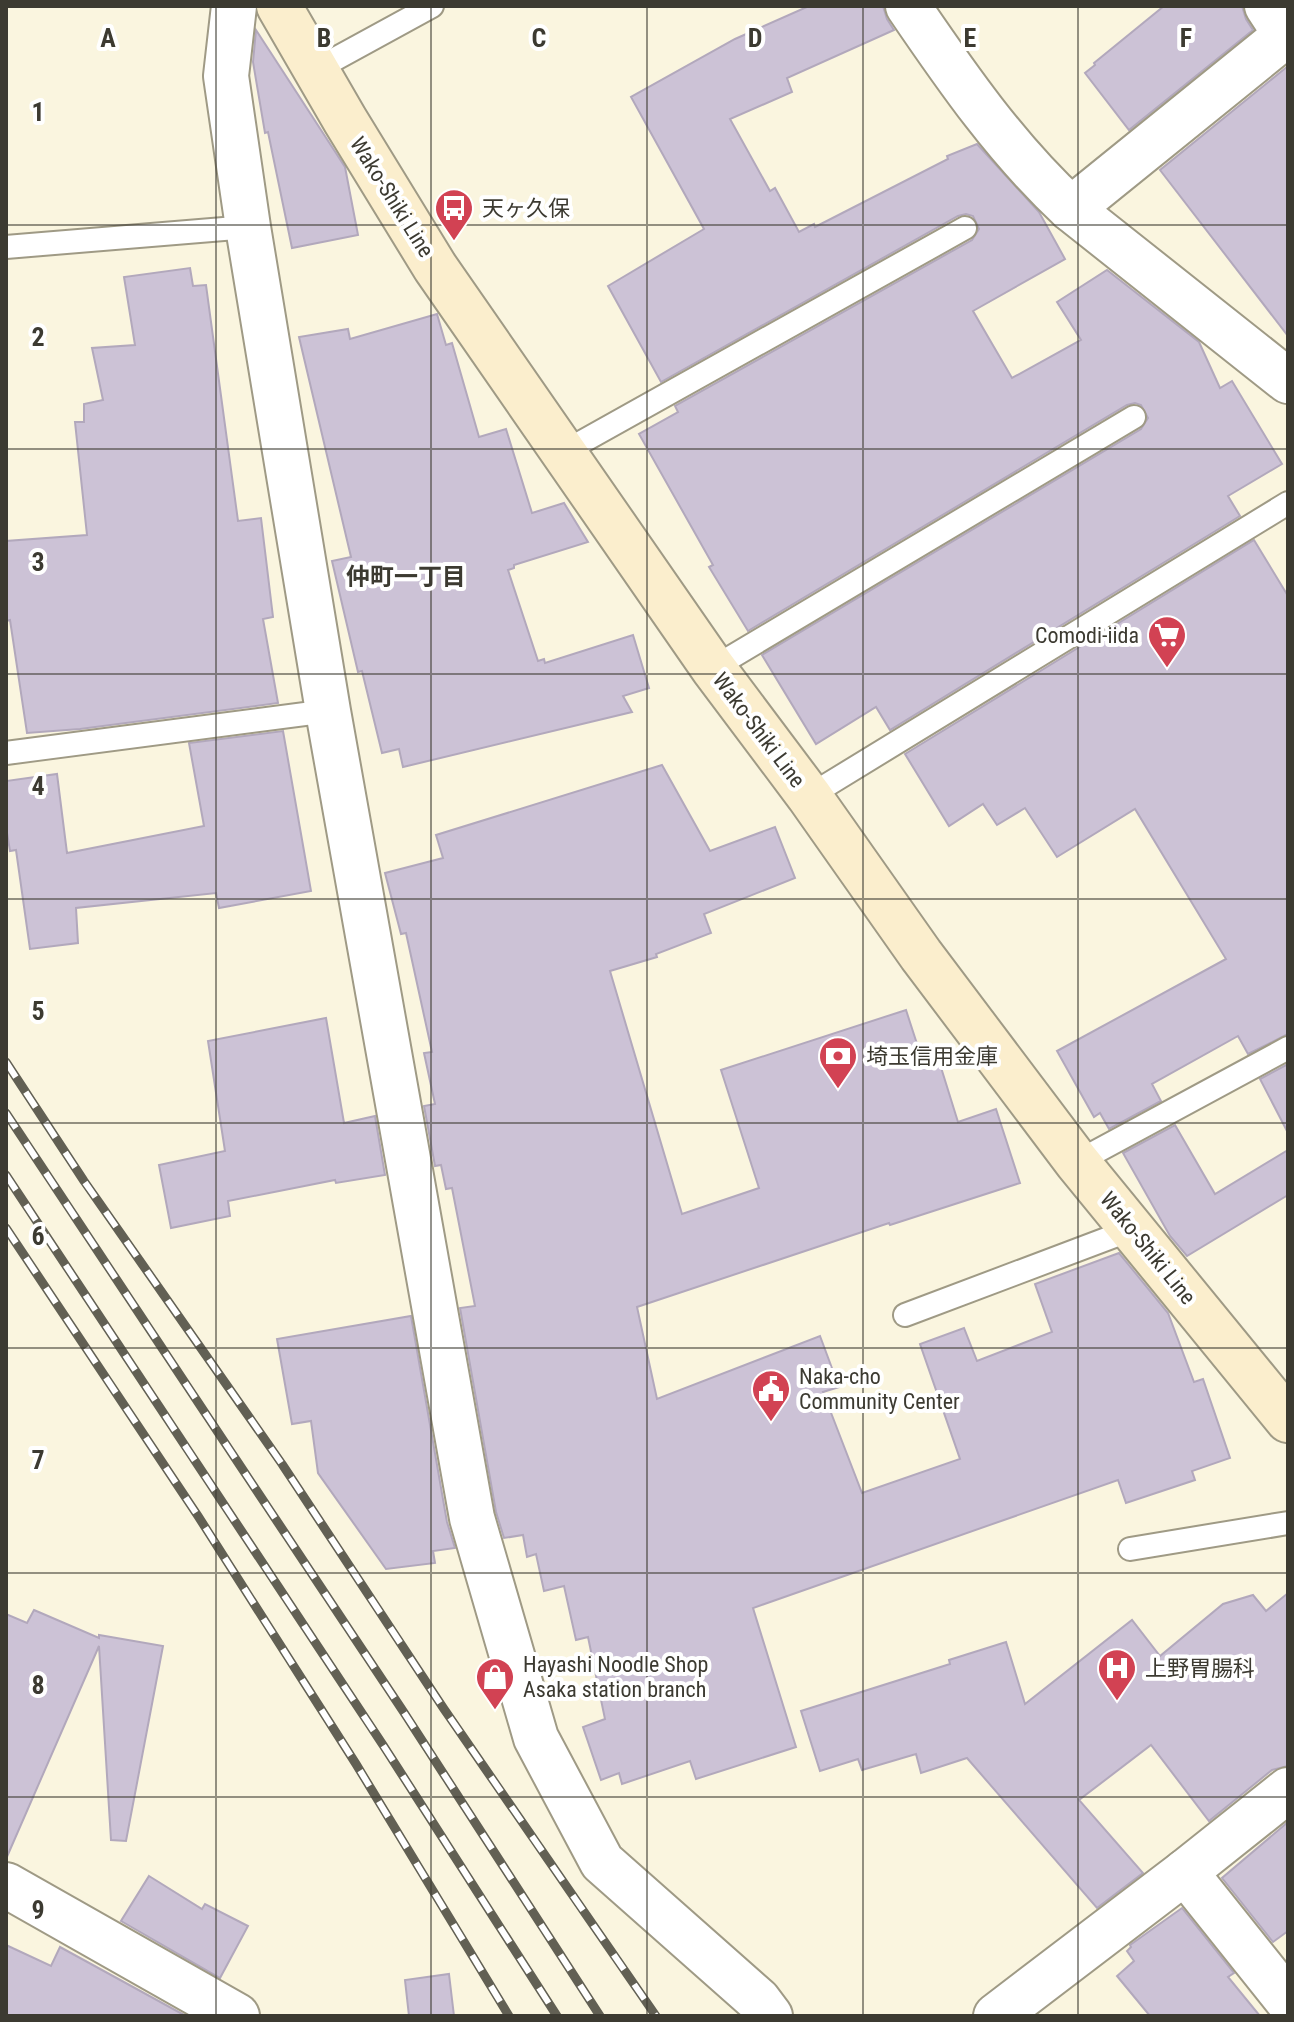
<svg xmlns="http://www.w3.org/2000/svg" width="1294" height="2022" viewBox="0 0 1294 2022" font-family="'Roboto Condensed','Noto Sans JP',sans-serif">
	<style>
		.building { fill: #ccc2d6; stroke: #b2a8bc; stroke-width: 2 }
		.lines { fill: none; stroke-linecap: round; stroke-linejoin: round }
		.service-casing { stroke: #9f9a85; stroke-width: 26 }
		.minor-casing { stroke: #9f9a85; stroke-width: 48 }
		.secondary-casing { stroke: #9f9a85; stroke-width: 48 }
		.service { stroke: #fff; stroke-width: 22 }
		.minor { stroke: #fff; stroke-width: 44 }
		.secondary { stroke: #fbeecd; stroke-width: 44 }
		.rail-casing { stroke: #626054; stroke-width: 9 }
		.rail { stroke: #fff; stroke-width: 6; stroke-dasharray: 18; stroke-linecap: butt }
		.grid { fill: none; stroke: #3c3a31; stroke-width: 2; stroke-opacity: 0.55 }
		.labels { text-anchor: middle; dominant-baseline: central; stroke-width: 8; stroke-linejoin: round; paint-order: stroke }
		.street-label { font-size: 22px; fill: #3c3a31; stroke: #fff }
		.poi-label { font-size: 22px; fill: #3c3a31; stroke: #fff; text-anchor: start }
		.neighbourhood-label { font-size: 24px; font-weight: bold; fill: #3c3a31; stroke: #fff }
		.grid-label { font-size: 26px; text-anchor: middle; font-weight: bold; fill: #3c3a31; stroke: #fff; stroke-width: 8; stroke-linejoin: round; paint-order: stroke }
	</style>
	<rect width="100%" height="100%" fill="#faf5df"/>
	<g class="building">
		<polygon points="809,6 883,6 887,19 894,30 787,78 792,92 730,119 770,191 775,188 799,232 814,224 815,227 948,159 947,156 977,144 1039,212 1065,259 973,311 1012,378 1081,340 1057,302 1107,270 1199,342 1220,388 1232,381 1282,464 1228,496 1240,516 890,730 876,707 816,744 762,655 1141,429 1148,418 1141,405 1135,403 1127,405 748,631 709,567 713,565 639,434 678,412 675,406 972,240 979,229 973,216 966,214 958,216 661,382 608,286 704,229 631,97 735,39"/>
		<polygon points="1164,6 1242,6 1246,19 1253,30 1129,130 1085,73 1095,65 1094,63"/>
		<polygon points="256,30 345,167 358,235 292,248 268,132 265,133 253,62"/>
		<polygon points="1288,66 1288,336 1160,170"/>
		<polygon points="190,268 193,286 206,285 238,521 261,518 273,617 263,619 278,703 80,729 27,733 10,620 6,621 6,541 87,535 75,422 84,422 84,404 103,400 92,348 135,345 124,277"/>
		<polygon points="437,314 446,345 452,343 479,437 506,429 532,513 564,503 588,542 514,565 514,568 508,570 538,661 544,659 545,663 633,635 649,688 623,696 632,712 403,767 399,749 382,753 362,671 358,672 332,561 351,557 299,337 348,329 350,339"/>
		<polygon points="1254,540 1288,596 1288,1034 1248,1054 1238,1036 1152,1084 1161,1101 1109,1129 1100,1113 1094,1117 1057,1051 1226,959 1135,809 1057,857 1025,808 997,825 983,804 949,826 905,754"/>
		<polygon points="283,731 311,891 219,908 216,893 76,908 78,943 30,949 16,850 10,851 6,827 6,781 57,774 67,853 204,826 189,743"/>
		<polygon points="662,765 710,851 775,827 795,878 704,914 711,933 656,954 657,957 610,971 682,1214 759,1188 721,1070 906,1010 919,1050 934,1045 958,1122 996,1109 1020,1183 890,1225 889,1223 637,1307 657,1399 820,1336 839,1387 823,1392 862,1493 960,1459 920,1344 964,1328 977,1361 1052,1332 1035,1284 1119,1253 1168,1313 1194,1382 1203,1379 1230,1458 1192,1471 1195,1480 1126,1503 1118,1480 753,1608 796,1747 696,1779 690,1761 622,1784 619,1773 601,1780 583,1727 605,1719 588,1637 576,1640 564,1586 544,1591 536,1554 527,1557 523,1535 504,1538 496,1512 460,1308 475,1306 452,1188 446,1189 441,1165 435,1166 424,1106 435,1104 424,1053 432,1052 406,933 401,934 385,873 443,858 436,835"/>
		<polygon points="326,1018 344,1123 375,1116 385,1175 336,1183 335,1180 228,1201 230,1216 171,1228 159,1165 225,1151 208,1041"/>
		<polygon points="1288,1064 1288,1133 1260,1079"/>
		<polygon points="1175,1125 1215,1194 1288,1150 1288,1195 1187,1256 1170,1236 1123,1153"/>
		<polygon points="411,1316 447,1522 455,1548 433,1551 435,1563 386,1569 318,1473 311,1421 292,1424 277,1339"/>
		<polygon points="1288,1593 1288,1766 1272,1770 1209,1821 1151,1745 1079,1800 1143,1873 1097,1908 967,1758 921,1773 916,1754 862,1770 858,1759 820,1771 801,1711 950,1664 949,1660 1006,1642 1025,1704 1132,1620 1160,1656 1223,1604 1253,1595 1266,1611"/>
		<polygon points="34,1610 99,1638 99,1635 163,1646 126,1841 111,1840 99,1646 6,1859 6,1614 27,1623"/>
		<polygon points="1288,1822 1288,1931 1273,1942 1222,1878"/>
		<polygon points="149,1876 202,1909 205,1904 248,1926 220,1978 121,1921"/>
		<polygon points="1182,1908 1234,1973 1228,1977 1260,2016 1150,2016 1117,1976 1134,1961 1127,1951 1131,1947 1130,1945"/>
		<polygon points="6,1945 51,1966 60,1947 186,2016 6,2016"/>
		<polygon points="449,1974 454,2016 409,2016 405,1980"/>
	</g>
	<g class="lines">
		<defs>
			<g id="service">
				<polyline points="315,70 432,6"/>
				<polyline points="6,247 248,227"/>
				<polyline points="562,453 965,228"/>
				<polyline points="713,668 1134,417"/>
				<polyline points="6,753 328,711"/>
				<polyline points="809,796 1288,503"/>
				<polyline points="1077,1162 1288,1048"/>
				<polyline points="905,1315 1133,1229"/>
				<polyline points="1130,1549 1288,1523"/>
			</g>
			<g id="minor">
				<polyline points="234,6 226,76 248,227 328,711 472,1518 536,1738 602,1862 758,2000 770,2016"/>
				<path d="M908 6C957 78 1007 150 1071 209L1288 381"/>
				<polyline points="1071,209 1286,35 1267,6"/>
				<polyline points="1185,1872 1288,2001"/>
				<polyline points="6,1885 237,2016"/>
				<polyline points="996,2016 1185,1872 1288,1790"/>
			</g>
			<polyline id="secondary" points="279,6 345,120 435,267 713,668 809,796 921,955 1077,1162 1288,1420"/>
		</defs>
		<use href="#service" class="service-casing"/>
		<use href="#minor" class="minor-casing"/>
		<use href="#secondary" class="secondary-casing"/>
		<use href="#service" class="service"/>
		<use href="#minor" class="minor"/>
		<use href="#secondary" class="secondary"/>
		<defs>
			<g id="rail">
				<polyline points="6,1062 84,1181 282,1464 444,1709 656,2016"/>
				<polyline points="6,1113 403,1711 600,2016"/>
				<polyline points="6,1175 383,1745 557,2016"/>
				<polyline points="6,1228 198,1516 356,1764 509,2016"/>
			</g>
		</defs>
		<use href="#rail" class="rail-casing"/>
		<use href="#rail" class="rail"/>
	</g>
	<path class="grid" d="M216 6V2016M431 6V2016M647 6V2016M863 6V2016M1078 6V2016M6 225H1288M6 449H1288M6 674H1288M6 899H1288M6 1123H1288M6 1348H1288M6 1573H1288M6 1797H1288"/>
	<defs>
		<symbol id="bus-pin" viewBox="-11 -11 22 30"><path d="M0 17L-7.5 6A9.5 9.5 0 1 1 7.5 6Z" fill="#d24253" stroke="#fff"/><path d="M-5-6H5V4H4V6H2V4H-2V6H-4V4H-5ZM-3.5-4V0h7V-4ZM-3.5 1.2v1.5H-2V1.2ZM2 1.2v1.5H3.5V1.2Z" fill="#fff"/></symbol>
		<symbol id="supermarket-pin" viewBox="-11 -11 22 30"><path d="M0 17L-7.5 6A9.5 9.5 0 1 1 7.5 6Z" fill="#d24253" stroke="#fff"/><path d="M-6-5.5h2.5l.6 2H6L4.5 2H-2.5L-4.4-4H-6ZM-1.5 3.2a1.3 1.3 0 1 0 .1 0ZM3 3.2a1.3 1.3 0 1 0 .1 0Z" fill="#fff"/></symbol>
		<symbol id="bank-pin" viewBox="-11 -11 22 30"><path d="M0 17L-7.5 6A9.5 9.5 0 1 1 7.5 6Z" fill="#d24253" stroke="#fff"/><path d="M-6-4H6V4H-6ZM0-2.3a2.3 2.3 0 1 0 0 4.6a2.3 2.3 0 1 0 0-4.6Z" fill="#fff"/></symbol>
		<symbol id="civic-pin" viewBox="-11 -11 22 30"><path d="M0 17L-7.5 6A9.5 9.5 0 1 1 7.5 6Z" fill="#d24253" stroke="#fff"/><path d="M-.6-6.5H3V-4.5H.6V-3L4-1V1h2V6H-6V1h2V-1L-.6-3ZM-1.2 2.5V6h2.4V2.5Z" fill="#fff"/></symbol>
		<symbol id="hospital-pin" viewBox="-11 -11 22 30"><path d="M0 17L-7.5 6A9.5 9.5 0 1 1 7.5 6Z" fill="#d24253" stroke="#fff"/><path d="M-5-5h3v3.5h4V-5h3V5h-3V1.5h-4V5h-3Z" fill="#fff"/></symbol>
		<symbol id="shop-pin" viewBox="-11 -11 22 30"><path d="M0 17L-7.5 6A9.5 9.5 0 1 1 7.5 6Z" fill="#d24253" stroke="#fff"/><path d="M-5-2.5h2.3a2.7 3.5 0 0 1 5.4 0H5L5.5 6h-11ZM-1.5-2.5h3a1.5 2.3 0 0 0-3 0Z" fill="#fff"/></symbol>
	</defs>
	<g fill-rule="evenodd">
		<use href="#bus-pin" x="432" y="186" width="44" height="60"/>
		<use href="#supermarket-pin" x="1145" y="613" width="44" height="60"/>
		<use href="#bank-pin" x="816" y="1034" width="44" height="60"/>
		<use href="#civic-pin" x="749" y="1367" width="44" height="60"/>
		<use href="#hospital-pin" x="1095" y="1646" width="44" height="60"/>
		<use href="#shop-pin" x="473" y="1655" width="44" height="60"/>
	</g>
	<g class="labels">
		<g class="street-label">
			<text transform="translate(392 197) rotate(58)">Wako-Shiki Line</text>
			<text transform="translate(759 730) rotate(53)">Wako-Shiki Line</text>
			<text transform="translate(1148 1248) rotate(51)">Wako-Shiki Line</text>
		</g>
		<g class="poi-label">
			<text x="482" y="208">天ヶ久保</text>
			<text x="1139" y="635" text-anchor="end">Comodi-iida</text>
			<text x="866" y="1056">埼玉信用金庫</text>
			<text x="799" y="1376">Naka-cho<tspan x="799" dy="25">Community Center</tspan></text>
			<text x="523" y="1664">Hayashi Noodle Shop<tspan x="523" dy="25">Asaka station branch</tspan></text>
			<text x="1145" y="1668">上野胃腸科</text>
		</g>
		<g class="neighbourhood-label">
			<text x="406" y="577">仲町一丁目</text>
		</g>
	</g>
	<g class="grid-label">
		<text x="108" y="47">A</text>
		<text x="324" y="47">B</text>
		<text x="539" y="47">C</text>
		<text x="755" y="47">D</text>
		<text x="970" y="47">E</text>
		<text x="1186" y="47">F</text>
		<text x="38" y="121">1</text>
		<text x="38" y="346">2</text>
		<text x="38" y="571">3</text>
		<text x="38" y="795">4</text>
		<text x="38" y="1020">5</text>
		<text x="38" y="1245">6</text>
		<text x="38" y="1469">7</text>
		<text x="38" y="1694">8</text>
		<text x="38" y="1919">9</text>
	</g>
	<rect width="1294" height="2022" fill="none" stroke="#3c3a31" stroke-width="16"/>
</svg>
